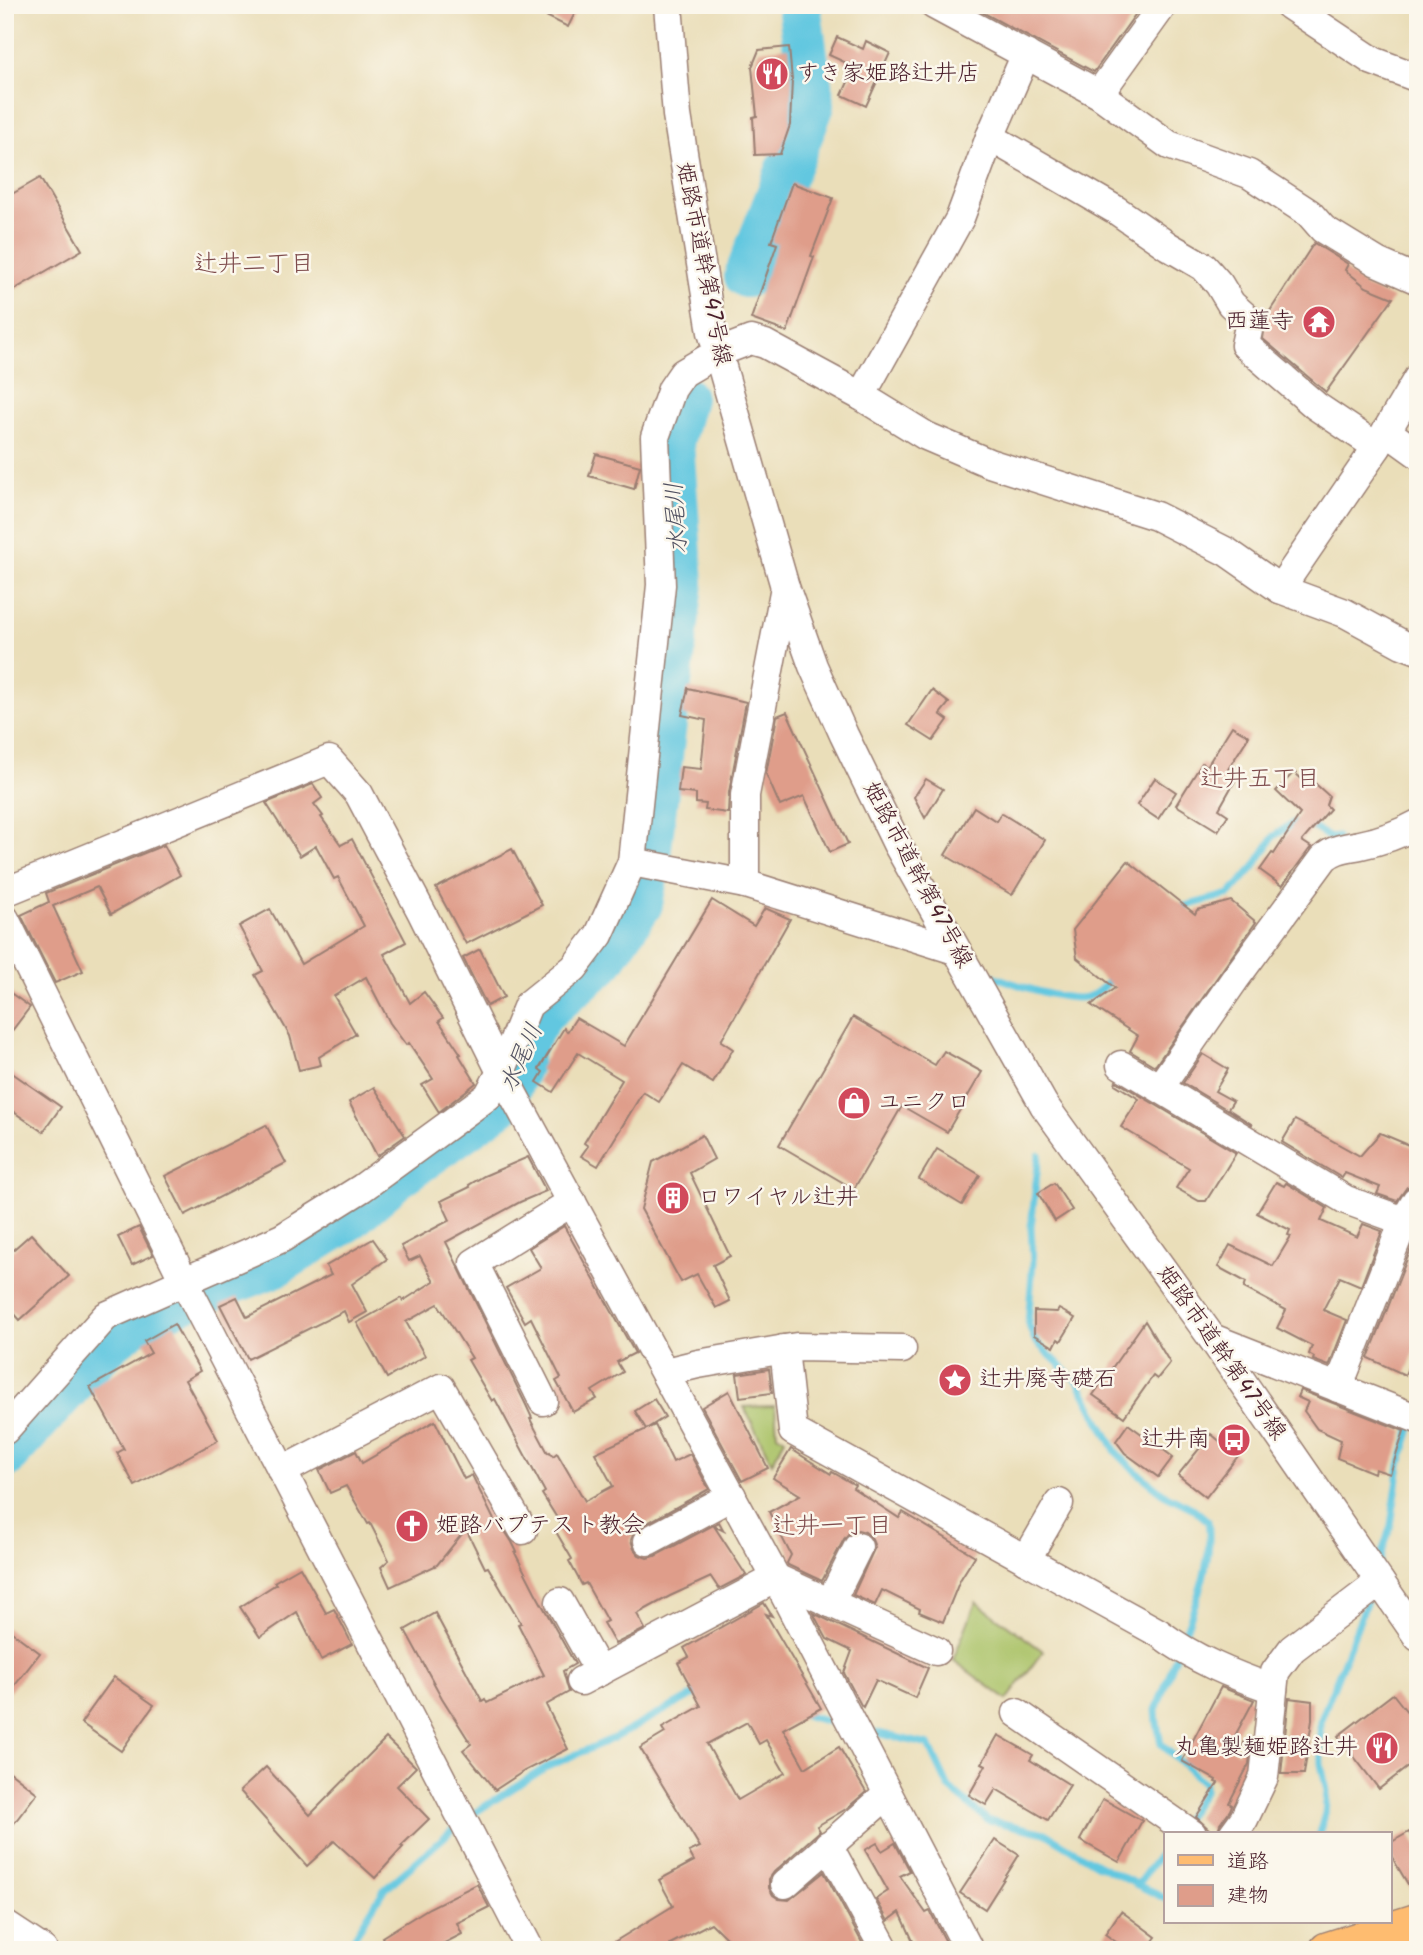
<svg xmlns="http://www.w3.org/2000/svg" width="1423" height="1955" viewBox="0 0 1423 1955" font-family="Kalam,'Klee One',sans-serif">
	<style>
		.green { fill: #aac267; stroke: #7a7049; stroke-width: 2 }
		.lines { fill: none; stroke-linecap: round; stroke-linejoin: round }
		.stream { stroke: #62c7e0; stroke-width: 7 }
		.river { stroke: #62c7e0; stroke-width: 44 }
		.building { fill: #df9d8a; fill-rule: evenodd }
		.minor-casing { stroke: #9a7e72; stroke-width: 31 }
		.major-casing { stroke: #9a7e72; stroke-width: 38 }
		.minor { stroke: #fff; stroke-width: 28 }
		.major { stroke: #febc70; stroke-width: 35 }
		.labels { text-anchor: middle; dominant-baseline: central; stroke-width: 5; stroke-linejoin: round; paint-order: stroke }
		.poi-label { font-size: 23px; fill: #4a1f2b; stroke: #fbf7ec; text-anchor: start }
		.street-label { font-size: 23px; fill: #4a1f2b; stroke: #fbf7ec }
		.neighbourhood-label { font-size: 24px; fill: #7e4b4c; stroke: #fbf7ec }
		.water-label { font-size: 24px; font-style: italic; fill: #515161; stroke: #fbf7ec }
	</style>
	<rect width="100%" height="100%" fill="#fbf7ec"/>
	<filter id="ink" filterUnits="userSpaceOnUse"><feTurbulence type="fractalNoise" baseFrequency=".0143" numOctaves="2"/><feDisplacementMap in="SourceGraphic" scale="14" xChannelSelector="R" yChannelSelector="G"/><feConvolveMatrix kernelMatrix="1 2 1 2 8 2 1 2 1" color-interpolation-filters="sRGB"/></filter>
	<filter id="wash" filterUnits="userSpaceOnUse"><feTurbulence type="fractalNoise" baseFrequency=".00686" numOctaves="4" result="noise"/><feDisplacementMap in="SourceGraphic" scale="28" xChannelSelector="R" yChannelSelector="G"/><feGaussianBlur stdDeviation="1.57" result="paint"/><feColorMatrix in="noise" values="0 0 0 0 0 0 0 0 0 0 0 0 0 0 0 0 0 1.4 0 .05"/><feComposite in="paint" operator="in"/></filter>
	<g filter="url(#wash)">
		<rect width="100%" height="100%" fill="#eadeb9"/>
		<g class="green">
			<polygon points="775,1406 777,1434 785,1439 772,1463 744,1407"/>
			<polygon points="976,1602 1043,1651 1007,1700 953,1660"/>
		</g>
		<g class="lines">
			<g class="stream">
				<polyline points="1178,908 1230,894 1255,866 1274,836 1293,823 1311,826 1330,838 1337,837"/>
				<path d="M979 971C1006 980 1060 1003 1087 997 1098 994 1106 985 1112 976"/>
				<path d="M1039 1155 1031 1227 1033 1262 1028 1323 1035 1341 1079 1383 1116 1452 1133 1469 1164 1494 1194 1509 1208 1521C1214 1559 1195 1605 1182 1640"/>
				<polyline points="1378,1566 1391,1525 1400,1465 1412,1425"/>
				<polyline points="1178,1651 1156,1710 1157,1723 1161,1744 1204,1784 1204,1791 1184,1820"/>
				<polyline points="797,1714 843,1725"/>
				<polyline points="865,1730 929,1745 949,1788 988,1820 1045,1833 1098,1865 1166,1899"/>
				<polyline points="468,1817 545,1768 614,1738 700,1691"/>
				<polyline points="1319,1834 1325,1813 1327,1791 1321,1764 1320,1722 1366,1604"/>
				<polyline points="1137,1885 1166,1846"/>
				<polyline points="346,1950 383,1891 459,1824"/>
			</g>
			<g class="river">
				<polyline points="746,276 813,105 799,5"/>
				<polyline points="5,1457 111,1341 142,1317 274,1266 348,1220 396,1178 503,1102 520,1064 522,1047 542,1013 600,964 641,904 647,872 682,583 672,442 684,398"/>
			</g>
		</g>
		<g id="blocks">
			<g class="building">
				<polygon points="524,5 579,5 568,27"/>
				<polygon points="969,5 1142,5 1094,72"/>
				<polygon points="837,37 863,49 866,41 890,53 866,106 842,95 855,67 829,55"/>
				<polygon points="789,47 792,80 790,125 780,154 755,155 753,117 757,116 752,67 759,50"/>
				<polygon points="40,178 82,250 5,295 5,198"/>
				<polygon points="792,183 833,198 811,256 814,257 787,332 751,319 777,244 771,242"/>
				<polygon points="1314,243 1348,264 1345,270 1366,287 1393,298 1326,392 1263,339 1266,317"/>
				<polygon points="596,454 640,466 634,489 589,476"/>
				<polygon points="688,688 746,702 729,792 728,813 705,810 706,804 696,803 696,794 678,792 681,767 701,769 706,720 682,715"/>
				<polygon points="932,690 949,703 940,714 948,720 933,741 908,725"/>
				<polygon points="787,712 848,844 830,852 804,796 780,806 766,774 777,716"/>
				<polygon points="1232,726 1249,736 1227,771 1237,777 1219,809 1228,815 1218,831 1176,805 1202,763 1207,766"/>
				<polygon points="1294,772 1305,782 1309,778 1329,796 1326,805 1330,809 1302,841 1311,847 1282,886 1260,870 1272,853 1274,854 1300,814 1276,791"/>
				<polygon points="1155,778 1176,792 1158,819 1137,805"/>
				<polygon points="926,779 943,789 925,818 914,797"/>
				<polygon points="313,784 322,798 314,804 323,816 321,817 341,845 352,839 406,942 384,954 410,1003 424,992 443,1018 439,1021 461,1054 459,1055 476,1083 439,1112 422,1085 433,1079 409,1043 406,1045 390,1023 366,977 334,996 356,1034 319,1057 321,1065 299,1070 290,1036 255,975 263,971 239,926 270,909 301,964 364,926 338,877 334,879 316,846 300,856 266,803"/>
				<polygon points="974,807 996,821 1001,813 1045,840 1012,895 945,855"/>
				<polygon points="164,845 180,875 111,914 97,887 53,906 83,971 55,983 21,915 49,902 46,893"/>
				<polygon points="512,849 542,905 466,944 436,888"/>
				<polygon points="1128,861 1195,914 1197,910 1231,901 1256,922 1155,1066 1130,1051 1138,1036 1091,1005 1115,988 1077,958 1073,930"/>
				<polygon points="712,900 754,926 765,908 790,919 721,1041 733,1049 713,1083 683,1065 659,1102 643,1092 598,1166 581,1156 588,1146 584,1143 622,1080 578,1053 553,1092 537,1082 543,1072 539,1069 564,1028 567,1032 576,1018 624,1046"/>
				<polygon points="480,949 504,997 487,1006 463,958"/>
				<polygon points="5,989 30,1007 5,1040"/>
				<polygon points="853,1017 935,1065 944,1051 982,1072 947,1132 902,1106 854,1189 779,1145"/>
				<polygon points="1203,1054 1228,1069 1215,1091 1233,1101 1228,1109 1253,1125 1183,1083"/>
				<polygon points="5,1068 61,1107 43,1132 5,1106"/>
				<polygon points="1116,1081 1236,1153 1206,1201 1199,1201 1176,1188 1189,1168 1121,1127 1139,1099 1115,1084"/>
				<polygon points="374,1087 405,1136 377,1156 349,1102"/>
				<polygon points="1295,1120 1360,1156 1380,1133 1418,1149 1418,1185 1407,1187 1397,1201 1377,1194 1380,1187 1345,1173 1342,1178 1282,1142"/>
				<polygon points="266,1125 286,1163 185,1215 165,1176"/>
				<polygon points="702,1135 714,1159 690,1173 730,1256 713,1265 730,1301 716,1308 697,1274 681,1282 641,1209 653,1162"/>
				<polygon points="937,1149 980,1175 962,1205 919,1179"/>
				<polygon points="528,1157 546,1191 520,1202 446,1242 526,1405 532,1418 530,1419 548,1453 550,1452 553,1456 557,1453 585,1501 613,1486 595,1453 655,1425 673,1462 690,1454 709,1489 640,1527 634,1532 631,1540 634,1549 639,1555 647,1558 655,1556 719,1522 724,1531 714,1526 746,1575 719,1589 711,1577 670,1596 637,1614 645,1629 615,1644 603,1623 607,1621 586,1583 582,1585 569,1561 572,1559 555,1530 562,1526 542,1494 545,1492 495,1399 492,1401 468,1360 472,1358 438,1304 406,1322 425,1356 387,1378 357,1323 401,1298 403,1301 434,1281 420,1256 409,1261 401,1246 450,1220 441,1201 470,1187 469,1185 484,1176"/>
				<polygon points="1276,1182 1284,1186 1286,1183 1327,1208 1321,1221 1357,1237 1363,1224 1382,1231 1361,1286 1340,1277 1323,1310 1347,1320 1329,1366 1313,1360 1314,1357 1309,1354 1312,1346 1277,1328 1286,1310 1244,1288 1246,1282 1218,1267 1230,1245 1273,1266 1291,1236 1288,1235 1290,1230 1257,1213"/>
				<polygon points="1054,1183 1072,1210 1055,1221 1038,1193"/>
				<polygon points="564,1226 635,1353 617,1362 623,1372 592,1391 597,1399 573,1412 556,1381 561,1378 531,1318 525,1322 506,1288 541,1268 529,1248"/>
				<polygon points="139,1227 153,1255 132,1265 118,1237"/>
				<polygon points="1418,1231 1418,1343 1405,1375 1368,1358"/>
				<polygon points="31,1234 69,1276 20,1320 5,1303 5,1257"/>
				<polygon points="373,1239 387,1259 352,1284 367,1312 349,1322 344,1311 248,1359 220,1305 237,1297 247,1317 331,1275 326,1266"/>
				<polygon points="1059,1309 1075,1318 1061,1341 1058,1339 1054,1347 1034,1335 1034,1311 1057,1312"/>
				<polygon points="1145,1321 1170,1363 1157,1379 1153,1376 1124,1417 1093,1395"/>
				<polygon points="174,1324 200,1371 185,1380 218,1440 135,1486 117,1453 124,1449 90,1387 151,1353 144,1341"/>
				<polygon points="769,1369 772,1393 740,1397 737,1374"/>
				<polygon points="1300,1390 1404,1431 1390,1474 1375,1469 1374,1473 1337,1458 1341,1440 1317,1429 1304,1411 1308,1402 1297,1397"/>
				<polygon points="729,1391 768,1468 742,1481 702,1407"/>
				<polygon points="654,1399 665,1417 646,1429 635,1411"/>
				<polygon points="435,1421 464,1479 472,1475 496,1524 499,1522 512,1542 517,1552 515,1553 535,1592 575,1664 563,1671 569,1692 546,1705 568,1749 524,1771 495,1790 463,1750 471,1744 442,1698 405,1630 435,1613 482,1701 485,1699 487,1703 544,1675 518,1624 521,1623 488,1567 485,1568 466,1529 437,1565 390,1587 381,1567 389,1560 370,1523 368,1524 346,1486 330,1493 319,1470 356,1451 362,1463"/>
				<polygon points="1128,1424 1173,1457 1158,1477 1125,1453 1116,1441"/>
				<polygon points="1211,1434 1238,1456 1206,1497 1178,1475"/>
				<polygon points="791,1449 831,1474 832,1472 855,1485 853,1488 899,1518 903,1512 975,1556 960,1580 943,1622 919,1612 920,1609 882,1590 875,1605 853,1595 875,1547 871,1537 865,1532 858,1530 849,1533 844,1539 822,1581 788,1565 787,1563 791,1555 769,1512 800,1495 773,1478"/>
				<polygon points="300,1567 326,1613 334,1609 352,1644 321,1660 297,1612 260,1637 240,1607 276,1584 274,1582"/>
				<path d="M764 1603 772 1616 766 1614 821 1708 783 1729 805 1768 839 1747 866 1792 846 1809 817 1826 820 1831 774 1872 769 1879V1888L773 1895 779 1899 789 1900 824 1872 866 1950H738L711 1923 670 1944 674 1950H601L673 1906 659 1880 694 1861 689 1852 700 1847 640 1748 665 1733 662 1728 701 1706 678 1663 689 1657 684 1648ZM747 1722 759 1744 766 1740 785 1773 738 1800 707 1744Z"/>
				<polygon points="813,1613 928,1668 915,1698 876,1680 863,1707 861,1705 844,1673 852,1651 827,1639"/>
				<polygon points="5,1627 40,1653 5,1698"/>
				<polygon points="114,1677 154,1705 121,1751 81,1723"/>
				<polygon points="1221,1687 1254,1700 1229,1747 1238,1752 1245,1741 1251,1744 1249,1764 1229,1803 1232,1805 1230,1810 1220,1824 1217,1834 1214,1834 1196,1817 1218,1783 1215,1782 1216,1780 1182,1761"/>
				<polygon points="1393,1694 1418,1726 1418,1759 1379,1789 1338,1736"/>
				<polygon points="1289,1698 1312,1701 1312,1720 1304,1774 1281,1774"/>
				<polygon points="998,1735 1033,1755 1030,1760 1070,1785 1048,1820 996,1789 986,1805 969,1795 986,1765 982,1763"/>
				<polygon points="386,1738 416,1767 397,1786 429,1819 401,1846 403,1847 375,1878 334,1841 307,1866 240,1791 266,1767 310,1815"/>
				<polygon points="5,1768 37,1793 5,1835"/>
				<polygon points="1103,1799 1142,1821 1119,1862 1080,1840"/>
				<polygon points="1409,1832 1418,1848 1418,1901 1390,1854 1390,1843"/>
				<polygon points="995,1840 1019,1855 985,1909 960,1893"/>
				<polygon points="877,1843 882,1851 895,1843 910,1871 900,1876 926,1913 930,1911 950,1950 917,1950 900,1912 888,1921 876,1899 888,1891 865,1850"/>
				<polygon points="477,1884 489,1907 457,1923 462,1934 431,1950 390,1950 382,1937 429,1908"/>
				<polygon points="1121,1911 1156,1937 1146,1950 1127,1950 1105,1934"/>
			</g>
		</g>
	</g>
	<g filter="url(#ink)">
		<use href="#blocks" fill-opacity="0" stroke="#9a7e72" stroke-width="2"/>
		<g class="lines">
			<defs>
				<g id="minor">
					<polyline points="668,5 677,115 712,332 785,587 813,666 844,735 897,844 1044,1105 1212,1338 1418,1637"/>
					<polyline points="934,5 1099,94 1169,145 1249,174 1309,213 1323,229 1377,262 1418,280"/>
					<polyline points="1289,5 1373,61 1418,78"/>
					<polyline points="1099,94 1163,5"/>
					<polyline points="990,137 1116,210 1168,246 1204,267 1219,284 1231,304 1250,321 1245,345 1316,406 1377,447"/>
					<polyline points="861,396 960,218 990,137 1026,54"/>
					<polyline points="1386,431 1418,454"/>
					<polyline points="1280,589 1377,447 1418,378"/>
					<polyline points="632,862 745,884 955,950"/>
					<polyline points="745,884 745,795 785,587"/>
					<polyline points="5,892 329,760 359,794 422,913 501,1072 776,1578 969,1950"/>
					<polyline points="5,919 184,1281 530,1950"/>
					<polyline points="1121,1065 1346,1200 1404,1221"/>
					<path d="M1160 1087 1235 979 1324 858C1335 848 1346 848 1360 845 1380 841 1400 834 1418 824"/>
					<polyline points="1212,1338 1418,1419"/>
					<path d="M784 1349 793 1431 1159 1633C1193 1659 1233 1675 1273 1689"/>
					<polyline points="665,1372 698,1364 797,1347 902,1349"/>
					<polyline points="1338,1388 1404,1221 1416,1201 1418,1202"/>
					<polyline points="543,1401 474,1263 572,1202"/>
					<polyline points="5,1430 106,1316 282,1238 362,1188 488,1096 501,1072 528,1005 574,968 599,935 632,862 661,585 655,437 672,389 683,373 717,353 751,340 765,344 861,396 926,436 989,463 1156,516 1227,552 1280,589 1345,613 1402,644 1418,650"/>
					<polyline points="282,1471 441,1388 523,1530"/>
					<polyline points="648,1541 732,1496"/>
					<polyline points="1026,1560 1059,1503"/>
					<polyline points="560,1602 599,1672"/>
					<polyline points="830,1603 858,1547"/>
					<polyline points="581,1681 776,1578 936,1651"/>
					<polyline points="1017,1713 1192,1834"/>
					<polyline points="1233,1834 1244,1819 1264,1777 1275,1672 1292,1649 1380,1582"/>
					<polyline points="828,1845 885,1950"/>
					<polyline points="785,1884 887,1795"/>
					<polyline points="5,1925 43,1950"/>
				</g>
				<polyline id="major" points="1327,1950 1418,1921"/>
			</defs>
			<use href="#minor" class="minor-casing"/>
			<use href="#major" class="major-casing"/>
			<use href="#minor" class="minor"/>
			<use href="#major" class="major"/>
		</g>
	</g>
	<defs>
		<symbol id="restaurant-disc" viewBox="-11 -11 22 22"><circle r="9.5" fill="#d1495b" stroke="#fbf7ec"/><path d="M-5-6h1v4h1v-4h1v4h1v-4h1v5L-1.5 .5V6h-2V.5L-5-1ZM5-6V6H3V1.5H1.5Q1.5-4 5-6Z" fill="#fff"/></symbol>
		<symbol id="temple-disc" viewBox="-11 -11 22 22"><circle r="9.5" fill="#d1495b" stroke="#fbf7ec"/><path d="M0-6L5-2H3V0L6.5 2.5H4V6H1.5V3h-3V6H-4V2.5H-6.5L-3 0V-2H-5Z" fill="#fff"/></symbol>
		<symbol id="shop-disc" viewBox="-11 -11 22 22"><circle r="9.5" fill="#d1495b" stroke="#fbf7ec"/><path d="M-5-2.5h2.3a2.7 3.5 0 0 1 5.4 0H5L5.5 6h-11ZM-1.5-2.5h3a1.5 2.3 0 0 0-3 0Z" fill="#fff"/></symbol>
		<symbol id="building-disc" viewBox="-11 -11 22 22"><circle r="9.5" fill="#d1495b" stroke="#fbf7ec"/><path d="M-4-6H4V6H1V3H-1V6H-4ZM-2.5-4.3h1.7v1.8h-1.7ZM.8-4.3h1.7v1.8H.8ZM-2.5-1h1.7V.8h-1.7ZM.8-1h1.7V.8H.8Z" fill="#fff"/></symbol>
		<symbol id="sight-disc" viewBox="-11 -11 22 22"><circle r="9.5" fill="#d1495b" stroke="#fbf7ec"/><path d="M0-6L1.8-2.2L6-1.7L2.9 1.2L3.7 5.4L0 3.3L-3.7 5.4L-2.9 1.2L-6-1.7L-1.8-2.2Z" fill="#fff"/></symbol>
		<symbol id="bus-disc" viewBox="-11 -11 22 22"><circle r="9.5" fill="#d1495b" stroke="#fbf7ec"/><path d="M-5-6H5V4H4V6H2V4H-2V6H-4V4H-5ZM-3.5-4V0h7V-4ZM-3.5 1.2v1.5H-2V1.2ZM2 1.2v1.5H3.5V1.2Z" fill="#fff"/></symbol>
		<symbol id="church-disc" viewBox="-11 -11 22 22"><circle r="9.5" fill="#d1495b" stroke="#fbf7ec"/><path d="M-1.2-6h2.4v3.5h3.3v2.4h-3.3V6h-2.4V-.1h-3.3v-2.4h3.3Z" fill="#fff"/></symbol>
	</defs>
	<g fill-rule="evenodd">
		<use href="#restaurant-disc" x="753" y="55" width="38" height="38"/>
		<use href="#temple-disc" x="1300" y="303" width="38" height="38"/>
		<use href="#shop-disc" x="835" y="1084" width="38" height="38"/>
		<use href="#building-disc" x="654" y="1179" width="38" height="38"/>
		<use href="#sight-disc" x="936" y="1361" width="38" height="38"/>
		<use href="#bus-disc" x="1215" y="1421" width="38" height="38"/>
		<use href="#church-disc" x="393" y="1507" width="38" height="38"/>
		<use href="#restaurant-disc" x="1363" y="1729" width="38" height="38"/>
	</g>
	<g class="labels">
		<g class="poi-label">
			<text x="796" y="74">すき家姫路辻井店</text>
			<text x="1294" y="322" text-anchor="end">西蓮寺</text>
			<text x="878" y="1103">ユニクロ</text>
			<text x="698" y="1198">ロワイヤル辻井</text>
			<text x="979" y="1380">辻井廃寺礎石</text>
			<text x="1210" y="1440" text-anchor="end">辻井南</text>
			<text x="436" y="1526">姫路バプテスト教会</text>
			<text x="1358" y="1748" text-anchor="end">丸亀製麺姫路辻井</text>
		</g>
		<g class="street-label">
			<text transform="translate(703 264) rotate(79)">姫路市道幹第47号線</text>
			<text transform="translate(917 875) rotate(62)">姫路市道幹第47号線</text>
			<text transform="translate(1221 1353) rotate(55)">姫路市道幹第47号線</text>
		</g>
		<g class="neighbourhood-label">
			<text x="254" y="264">辻井二丁目</text>
			<text x="1260" y="779">辻井五丁目</text>
			<text x="832" y="1526">辻井一丁目</text>
		</g>
		<g class="water-label">
			<text transform="translate(677 518) rotate(-94)">水尾川</text>
			<text transform="translate(522 1058) rotate(-66)">水尾川</text>
		</g>
	</g>
	<rect width="1423" height="1955" fill="none" stroke="#fbf7ec" stroke-width="28"/>
	<rect x="1164" y="1832" width="228" height="91" fill="#fbf7ec" stroke="#b4a19f" stroke-width="2"/>
	<rect x="1178" y="1855" width="35" height="10" fill="#febc70" stroke="#b4a19f" stroke-width="2"/>
	<text x="1227" y="1868" font-size="21" fill="#4a1f2b">道路</text>
	<rect x="1178" y="1885" width="35" height="21" fill="#df9d8a" stroke="#b4a19f" stroke-width="2"/>
	<text x="1227" y="1902" font-size="21" fill="#4a1f2b">建物</text>
</svg>
